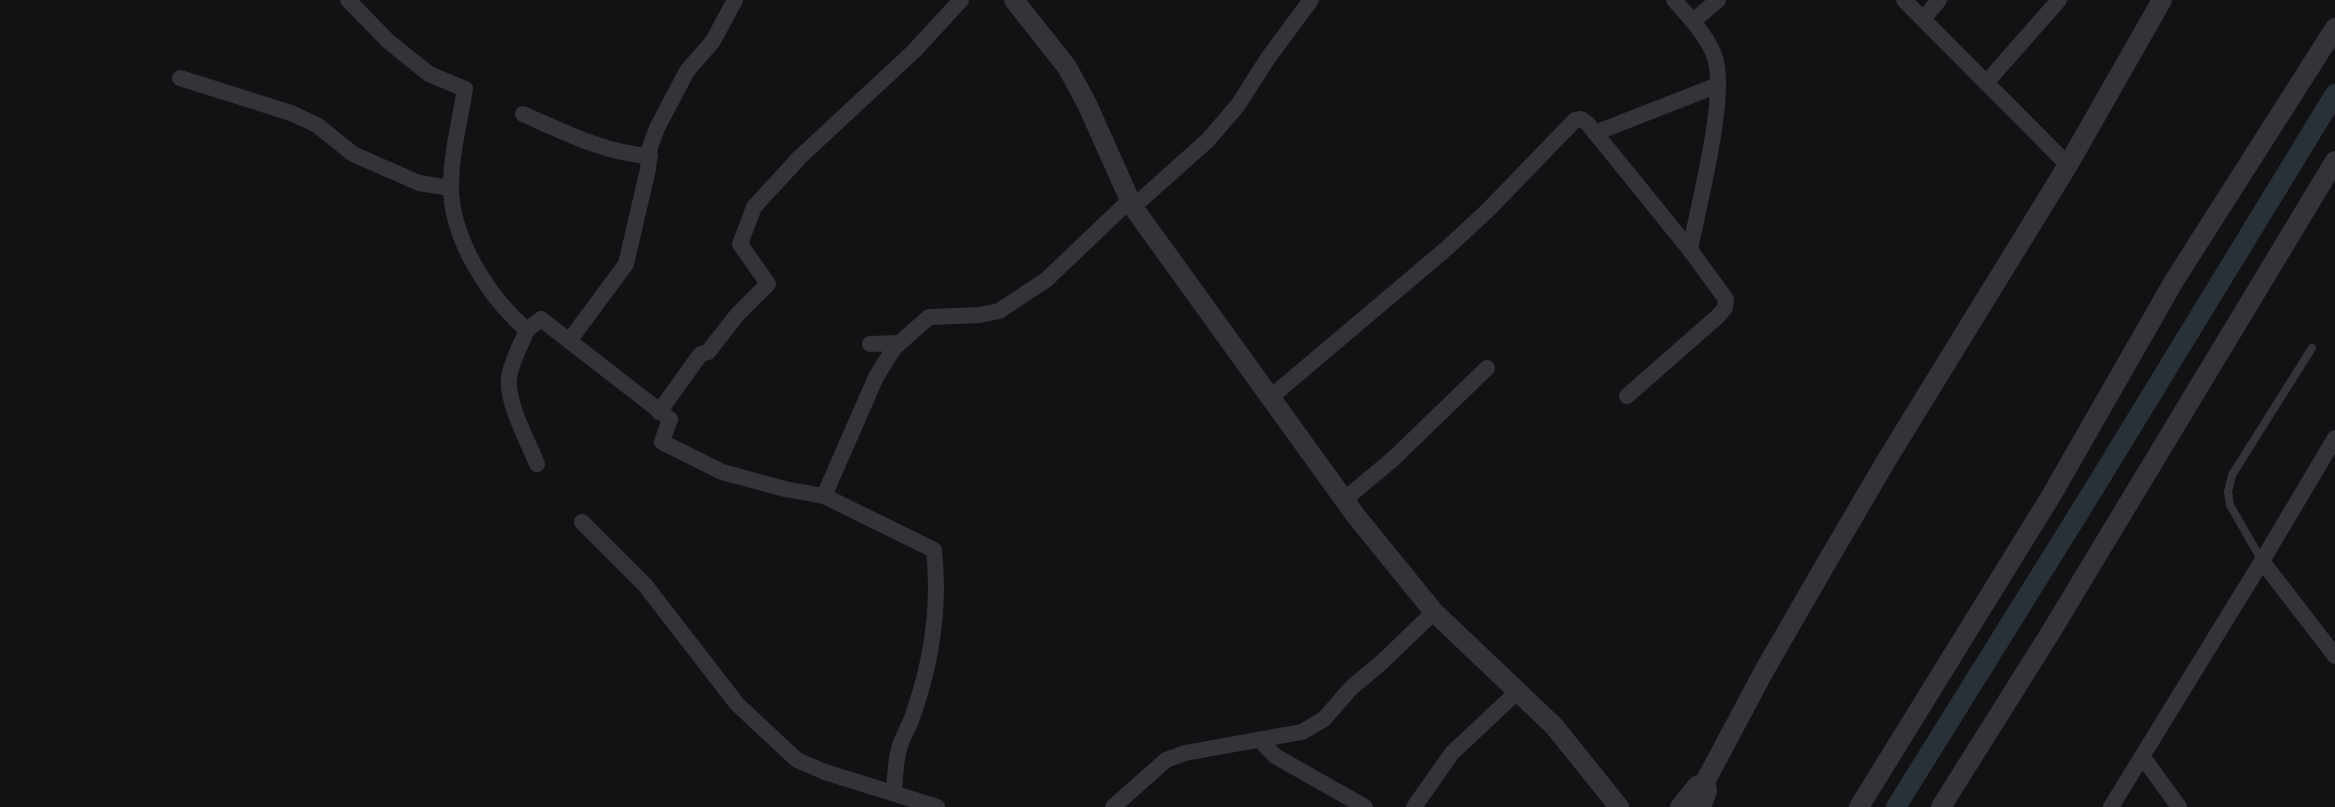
<svg xmlns="http://www.w3.org/2000/svg" width="2335" height="807" viewBox="0 0 2335 807" font-family="'Sofia Sans Condensed',sans-serif">
	<style>
		.lines { fill: none; stroke-linecap: round; stroke-linejoin: round }
		.canal { stroke: #283138; stroke-width: 20 }
		.service { stroke: #333439; stroke-width: 8 }
		.minor { stroke: #333439; stroke-width: 16 }
		.tertiary { stroke: #333439; stroke-width: 20 }
	</style>
	<rect width="100%" height="100%" fill="#121214"/>
	<g class="lines">
		<polyline class="canal" points="1896,807 2092,492 2335,94"/>
		<polyline class="service" points="2262,561 2230,505 2228,492 2232,475 2312,348"/>
		<g class="minor">
			<path d="M348 0 388 41 429 74 465 89C460 120 451 154 451 187 451 238 489 298 527 330L541 319 670 419 662 442 722 472 785 489 824 496 934 550C940 606 932 661 913 715 909 727 902 737 899 749 895 763 895 779 894 793"/>
			<path d="M1674 0C1688 16 1706 34 1714 55 1729 93 1698 206 1690 250"/>
			<polyline points="1904,0 2068,165"/>
			<polyline points="1923,19 1939,0"/>
			<polyline points="1693,21 1718,0"/>
			<polyline points="180,78 291,113 317,125 353,154 419,183 451,188"/>
			<polyline points="1986,83 2059,0"/>
			<path d="M523 114C564 132 604 153 650 156"/>
			<polyline points="1595,133 1718,85"/>
			<polyline points="1133,207 1208,140 1238,105 1268,58 1311,0"/>
			<path d="M527 330C521 345 511 361 509 378 506 401 528 442 537 464"/>
			<polyline points="569,341 626,264 648,169 650,147 657,128 687,71 713,41 735,0"/>
			<polyline points="870,344 899,343"/>
			<polyline points="1271,397 1446,249 1488,210 1575,120 1581,119 1588,124 1690,250 1726,299 1725,308 1717,317 1627,396"/>
			<polyline points="659,412 697,359 701,354 708,352 737,315 768,284 740,244 754,207 800,157 914,51 961,0"/>
			<polyline points="824,496 876,377 894,348 929,317 980,315 999,311 1046,280 1130,200"/>
			<polyline points="1345,499 1393,459 1487,368"/>
			<polyline points="582,522 645,585 737,704 797,760 825,772 937,807"/>
			<polyline points="2262,561 2335,656"/>
			<polyline points="1261,741 1275,756 1365,807"/>
			<polyline points="2142,756 2179,807"/>
			<polyline points="1113,807 1166,760 1185,753 1302,732 1324,719 1351,688 1382,662 1434,612"/>
			<polyline points="1414,807 1452,753 1518,691"/>
			<polyline points="2111,807 2262,561 2335,438"/>
		</g>
		<g class="tertiary">
			<polyline points="1014,0 1067,67 1087,104 1133,207 1356,516 1434,612 1554,726 1619,807"/>
			<polyline points="1680,807 1697,786 1705,782 1764,671 1824,567 1886,461 2068,165 2162,0"/>
			<polyline points="1701,807 1707,791 1705,782"/>
			<polyline points="1859,807 2051,496 2174,281 2335,28"/>
			<polyline points="1941,807 2049,635 2335,161"/>
		</g>
	</g>
</svg>
